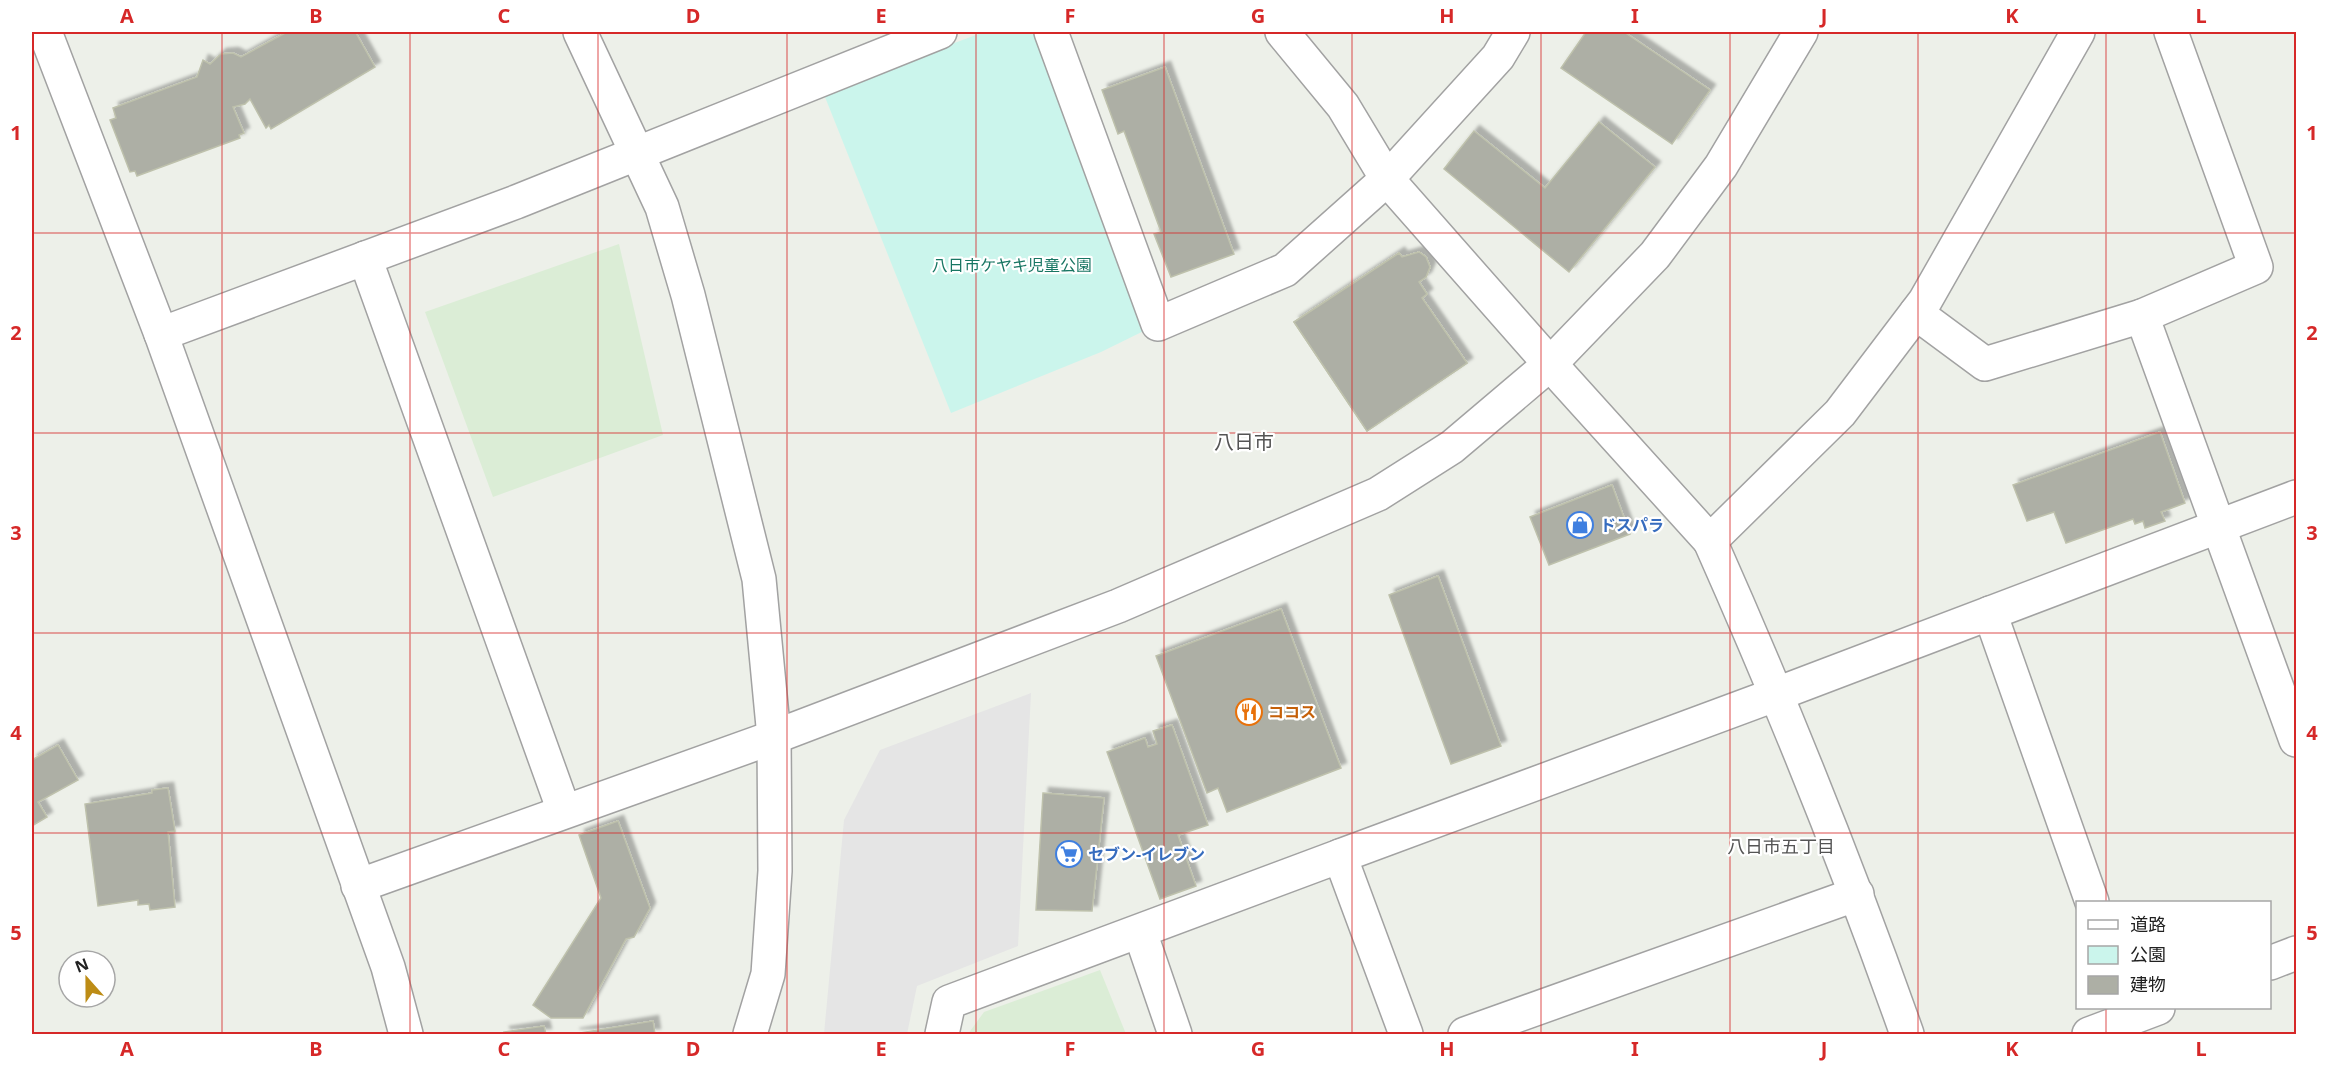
<svg xmlns="http://www.w3.org/2000/svg" width="2328" height="1066" viewBox="0 0 2328 1066" font-family="'Noto Sans','Noto Sans JP',sans-serif">
	<style>
		.farmland { fill: #dbedd6 }
		.park { fill: #cbf5ec }
		.parking { fill: #e5e5e5 }
		.building { fill: #adafa5; stroke: #bec1ac; stroke-width: 1.5; filter: url(#shadow) }
		.lines { fill: none; stroke-linecap: round; stroke-linejoin: round }
		.minor-casing { stroke: #a2a2a2; stroke-width: 36 }
		.minor { stroke: #fff; stroke-width: 33 }
		.grid { fill: none; stroke: #d62828; stroke-width: 1.5; stroke-opacity: 0.55 }
		.labels { text-anchor: middle; dominant-baseline: central; stroke-width: 4.5; stroke-linejoin: round; paint-order: stroke }
		.park-label { font-size: 16px; fill: #187663; stroke: #fff }
		.shop-label { font-size: 16px; font-weight: bold; fill: #366cbe; stroke: #fff; text-anchor: start }
		.food-label { font-size: 16px; font-weight: bold; fill: #c56008; stroke: #fff; text-anchor: start }
		.neighbourhood-label { font-size: 18px; fill: #545454; stroke: #fff }
		.quarter-label { font-size: 20px; fill: #545454; stroke: #fff }
		.neatline { fill: none; stroke: #d62828; stroke-width: 2 }
		.grid-label { font-size: 20px; text-anchor: middle; font-weight: bold; fill: #d62828 }
	</style>
	<defs>
		<filter id="shadow"><feDropShadow dx="5.5" dy="-5.5" stdDeviation="1.5" flood-color="#0004"/></filter>
	</defs>
	<rect width="100%" height="100%" fill="#edf0e9"/>
	<g class="farmland">
		<polygon points="619,244 663,435 493,497 425,312"/>
		<polygon points="1100,970 1126,1034 968,1034 984,1012"/>
	</g>
	<polygon class="park" points="984,32 1036,32 1158,324 1101,352 951,413 823,92"/>
	<polygon class="parking" points="1031,693 1018,946 917,986 907,1034 824,1034 844,820 880,750"/>
	<g class="building">
		<polygon points="287,32 361,32 356,33 375,67 271,129 269,125 266,128 250,99 245,104 233,107 244,133 239,135 240,138 137,176 135,171 130,172 110,120 116,118 113,108 197,77 203,60 210,64 221,54 233,53 241,57"/>
		<polygon points="1586,32 1624,32 1710,90 1672,144 1561,68"/>
		<polygon points="1165,67 1234,254 1171,277 1154,234 1161,232 1124,131 1118,134 1102,90"/>
		<polygon points="1599,122 1655,167 1569,272 1444,169 1474,131 1545,188"/>
		<polygon points="1419,252 1426,257 1430,267 1426,277 1419,282 1427,294 1422,298 1467,363 1367,431 1294,322 1399,253 1402,257"/>
		<polygon points="1419,252 1426,257 1430,267 1426,277 1419,282 1427,294 1422,298 1467,363 1367,431 1294,322 1399,253 1402,257"/>
		<polygon points="2160,432 2185,503 2161,512 2165,521 2145,528 2143,521 2135,524 2133,519 2066,543 2054,512 2027,521 2013,485"/>
		<polygon points="1612,485 1630,534 1549,565 1530,517"/>
		<polygon points="1438,576 1501,746 1451,764 1389,595"/>
		<polygon points="1281,609 1341,768 1227,812 1218,788 1207,793 1156,656"/>
		<polygon points="1172,725 1208,825 1178,835 1196,886 1160,899 1107,752 1145,738 1148,747 1157,744 1153,731"/>
		<polygon points="58,745 78,780 38,802 47,817 32,826 32,760"/>
		<polygon points="168,788 175,831 168,832 175,907 150,910 149,904 138,905 138,900 98,906 85,804 152,793 152,790"/>
		<polygon points="1043,793 1104,798 1092,911 1036,910"/>
		<polygon points="618,821 650,908 634,937 626,939 583,1018 551,1018 533,1005 601,898 579,835"/>
		<polygon points="653,1021 655,1034 574,1034"/>
		<polygon points="544,1026 546,1034 505,1034 504,1032"/>
	</g>
	<g class="lines">
		<defs>
			<g id="minor">
				<polyline points="45,32 161,334 388,967 406,1034"/>
				<polyline points="580,32 662,207 688,295 759,579 774,737 775,871 768,974 750,1034"/>
				<polyline points="1051,32 1158,324 1285,270 1387,179 1498,57 1513,32"/>
				<polyline points="1282,32 1343,106 1387,179 1550,364 1710,541 1840,413 1925,301 2078,32"/>
				<polyline points="2171,32 2256,267 2142,316 2296,740"/>
				<polyline points="365,258 564,811"/>
				<polyline points="1916,313 1985,364 2142,316"/>
				<polyline points="161,334 516,202 940,32"/>
				<path d="M1710 541C1782 703 1848 867 1907 1034"/>
				<polyline points="1990,613 2092,902"/>
				<polyline points="1340,856 1777,694 2296,497"/>
				<polyline points="358,886 774,737 1118,606 1378,494 1452,447 1550,364 1655,255 1721,166 1801,32"/>
				<polyline points="1140,932 1175,1034"/>
				<polyline points="2270,963 2296,953"/>
				<polyline points="942,1034 949,1002 1340,856 1406,1034"/>
				<polyline points="1465,1034 1857,894"/>
				<polyline points="2089,1034 2158,1008"/>
			</g>
		</defs>
		<use href="#minor" class="minor-casing"/>
		<use href="#minor" class="minor"/>
	</g>
	<path class="grid" d="M222 32V1034M410 32V1034M598 32V1034M787 32V1034M976 32V1034M1164 32V1034M1352 32V1034M1541 32V1034M1730 32V1034M1918 32V1034M2106 32V902M32 233H2296M32 433H2296M32 633H2296M32 833H2296M2106 1008V1034"/>
	<defs>
		<symbol id="shop-ring" viewBox="-11 -11 22 22"><circle r="9.5" fill="#fff" stroke="#3f7fe0" stroke-width="1.5"/><path d="M-5-2.5h2.3a2.7 3.5 0 0 1 5.4 0H5L5.5 6h-11ZM-1.5-2.5h3a1.5 2.3 0 0 0-3 0Z" fill="#3f7fe0"/></symbol>
		<symbol id="restaurant-ring" viewBox="-11 -11 22 22"><circle r="9.5" fill="#fff" stroke="#e8710a" stroke-width="1.5"/><path d="M-5-6h1v4h1v-4h1v4h1v-4h1v5L-1.5 .5V6h-2V.5L-5-1ZM5-6V6H3V1.5H1.5Q1.5-4 5-6Z" fill="#e8710a"/></symbol>
		<symbol id="supermarket-ring" viewBox="-11 -11 22 22"><circle r="9.5" fill="#fff" stroke="#3f7fe0" stroke-width="1.5"/><path d="M-6-5.5h2.5l.6 2H6L4.5 2H-2.5L-4.4-4H-6ZM-1.5 3.2a1.3 1.3 0 1 0 .1 0ZM3 3.2a1.3 1.3 0 1 0 .1 0Z" fill="#3f7fe0"/></symbol>
	</defs>
	<g fill-rule="evenodd">
		<use href="#shop-ring" x="1565" y="510" width="30" height="30"/>
		<use href="#restaurant-ring" x="1234" y="697" width="30" height="30"/>
		<use href="#supermarket-ring" x="1054" y="839" width="30" height="30"/>
	</g>
	<g class="labels">
		<g class="park-label">
			<text x="1012" y="265">八日市ケヤキ児童公園</text>
		</g>
		<g class="shop-label">
			<text x="1600" y="525">ドスパラ</text>
			<text x="1088" y="854">セブン-イレブン</text>
		</g>
		<g class="food-label">
			<text x="1268" y="712">ココス</text>
		</g>
		<g class="neighbourhood-label">
			<text x="1781" y="846">八日市五丁目</text>
		</g>
		<g class="quarter-label">
			<text x="1244" y="441">八日市</text>
		</g>
	</g>
	<rect width="2328" height="1066" fill="none" stroke="#ffffff" stroke-width="66"/>
	<rect x="2076" y="901" width="195" height="108" fill="#ffffff" stroke="#a6a6a6" stroke-width="1.5"/>
	<rect x="2088" y="920" width="30" height="9" fill="#ffffff" stroke="#a6a6a6" stroke-width="1.5"/>
	<text x="2130" y="931" font-size="18" fill="#212121">道路</text>
	<rect x="2088" y="946" width="30" height="18" fill="#cbf5ec" stroke="#a6a6a6" stroke-width="1.5"/>
	<text x="2130" y="961" font-size="18" fill="#212121">公園</text>
	<rect x="2088" y="976" width="30" height="18" fill="#adafa5" stroke="#a6a6a6" stroke-width="1.5"/>
	<text x="2130" y="991" font-size="18" fill="#212121">建物</text>
	<g transform="translate(87 979) rotate(339)"><circle r="28" fill="#ffffff" stroke="#a6a6a6" stroke-width="1.5"/>
	<path d="M0-4.5L10 22L0 15L-10 22Z" fill="#bd8c15"/>
	<text y="-9" font-size="16" font-weight="bold" text-anchor="middle" fill="#212121">N</text>
	</g>
	<rect x="33" y="33" width="2262" height="1000" class="neatline"/>
	<g class="grid-label">
		<text x="127" y="23">A</text>
		<text x="316" y="23">B</text>
		<text x="504" y="23">C</text>
		<text x="693" y="23">D</text>
		<text x="881" y="23">E</text>
		<text x="1070" y="23">F</text>
		<text x="1258" y="23">G</text>
		<text x="1447" y="23">H</text>
		<text x="1635" y="23">I</text>
		<text x="1824" y="23">J</text>
		<text x="2012" y="23">K</text>
		<text x="2201" y="23">L</text>
		<text x="16" y="140">1</text>
		<text x="2312" y="140">1</text>
		<text x="16" y="340">2</text>
		<text x="2312" y="340">2</text>
		<text x="16" y="540">3</text>
		<text x="2312" y="540">3</text>
		<text x="16" y="740">4</text>
		<text x="2312" y="740">4</text>
		<text x="16" y="940">5</text>
		<text x="2312" y="940">5</text>
		<text x="127" y="1056">A</text>
		<text x="316" y="1056">B</text>
		<text x="504" y="1056">C</text>
		<text x="693" y="1056">D</text>
		<text x="881" y="1056">E</text>
		<text x="1070" y="1056">F</text>
		<text x="1258" y="1056">G</text>
		<text x="1447" y="1056">H</text>
		<text x="1635" y="1056">I</text>
		<text x="1824" y="1056">J</text>
		<text x="2012" y="1056">K</text>
		<text x="2201" y="1056">L</text>
	</g>
</svg>
